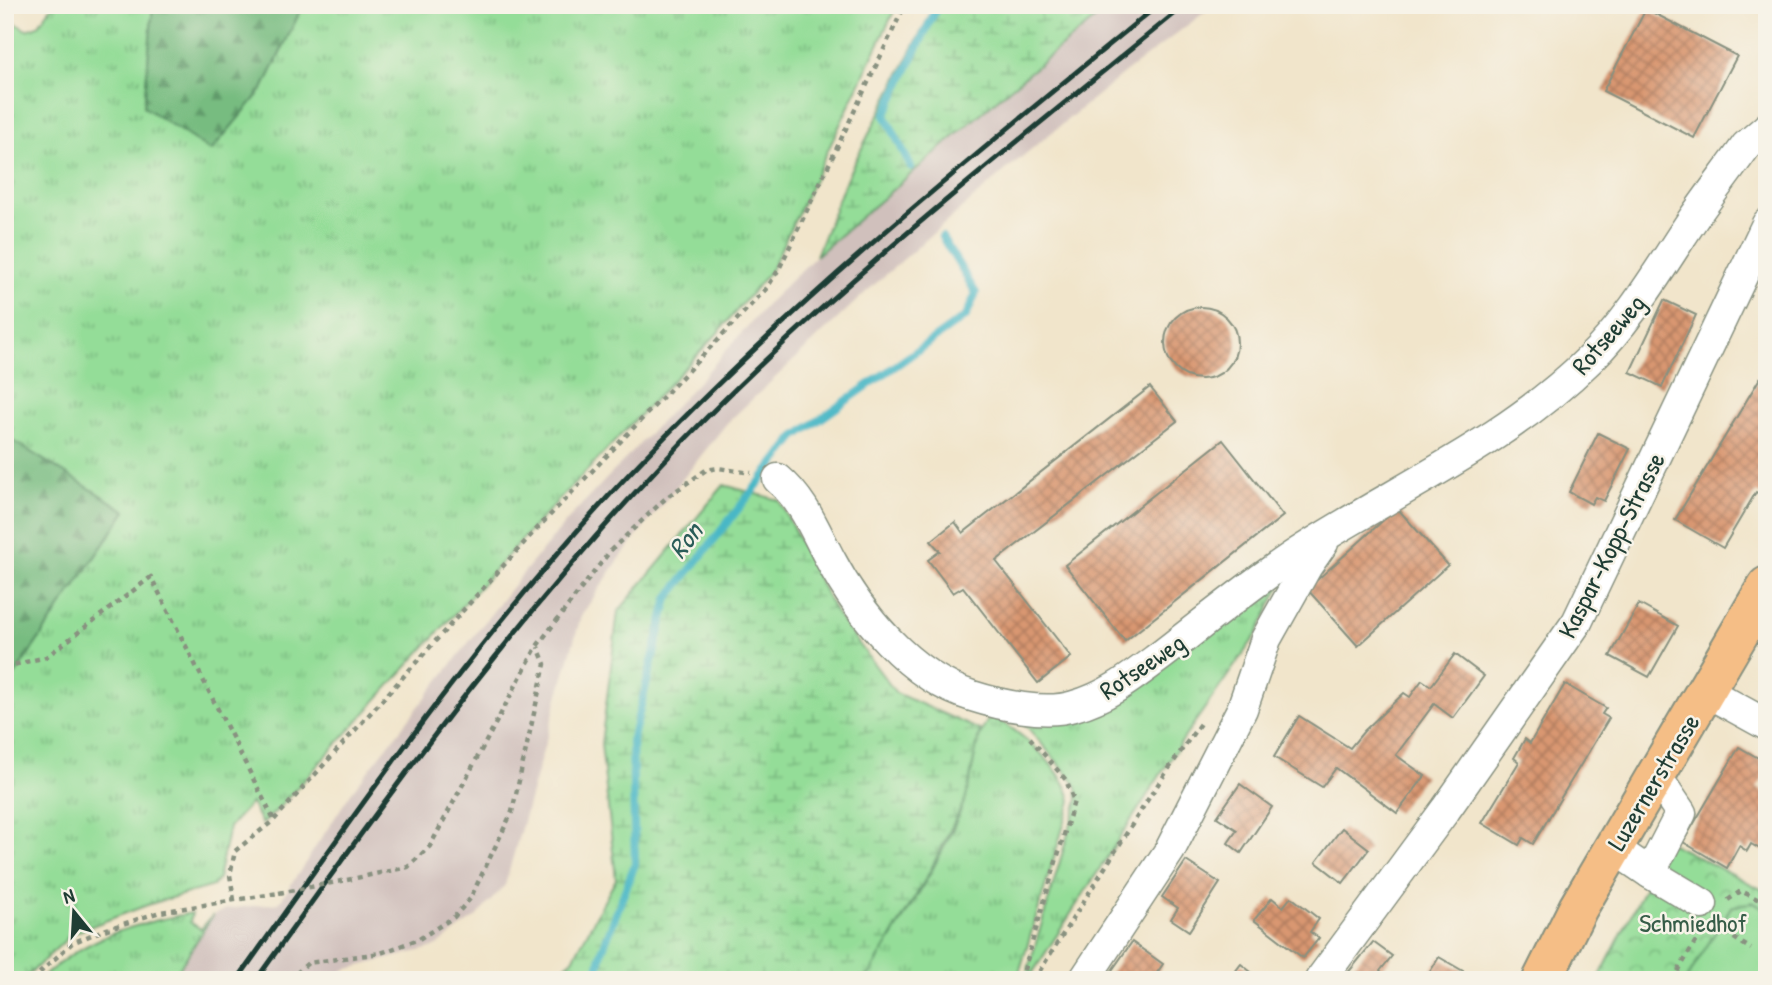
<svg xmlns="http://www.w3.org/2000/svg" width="1772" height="985" viewBox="0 0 1772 985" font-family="'Patrick Hand',sans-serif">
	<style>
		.industrial { fill: #d0c0bc }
		.grass { fill: url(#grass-tufts); stroke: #5a8d66; stroke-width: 2 }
		.forest { fill: url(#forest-firs); stroke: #4b7c5a; stroke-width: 2 }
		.wetland { fill: url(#wetland-marsh); stroke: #5a8d66; stroke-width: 2 }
		.park { fill: url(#park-crowns); stroke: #5a8d66; stroke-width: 2 }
		.garden { fill: #94dd98; stroke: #5a8d66; stroke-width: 2 }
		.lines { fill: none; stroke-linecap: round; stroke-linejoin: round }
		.stream { stroke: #4ab7c6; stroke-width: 8 }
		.building { fill: url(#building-cross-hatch) }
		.minor-casing { stroke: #889180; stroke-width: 33 }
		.major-casing { stroke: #889180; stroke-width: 42 }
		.path { stroke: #889180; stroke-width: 4.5; stroke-dasharray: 5 5; stroke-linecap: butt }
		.minor { stroke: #fff; stroke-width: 30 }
		.major { stroke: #f5be86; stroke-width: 38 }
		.rail { stroke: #1f3d34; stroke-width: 5 }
		.path-bridge { stroke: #889180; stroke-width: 4.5; stroke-dasharray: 5 5; stroke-linecap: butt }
		.labels { text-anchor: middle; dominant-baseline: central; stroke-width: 5; stroke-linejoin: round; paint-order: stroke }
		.street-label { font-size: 26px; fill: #1f3d34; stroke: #f7f3e8 }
		.park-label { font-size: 26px; fill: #365d48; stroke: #f7f3e8 }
		.water-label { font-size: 28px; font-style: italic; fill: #2a5c58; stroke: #f7f3e8 }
	</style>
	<defs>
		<pattern id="grass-tufts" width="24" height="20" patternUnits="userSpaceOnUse" patternTransform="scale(1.75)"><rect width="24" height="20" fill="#94dd98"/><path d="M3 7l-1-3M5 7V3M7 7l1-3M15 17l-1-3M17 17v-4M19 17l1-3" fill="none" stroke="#78b47d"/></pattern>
		<pattern id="forest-firs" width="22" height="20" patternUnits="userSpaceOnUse" patternTransform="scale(1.75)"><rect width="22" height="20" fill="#77bc80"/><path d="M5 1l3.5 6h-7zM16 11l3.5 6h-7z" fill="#619a6a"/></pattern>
		<pattern id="wetland-marsh" width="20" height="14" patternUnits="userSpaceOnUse" patternTransform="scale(1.75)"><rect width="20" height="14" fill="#94dd98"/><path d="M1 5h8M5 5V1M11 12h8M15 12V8" fill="none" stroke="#78b47d"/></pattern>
		<pattern id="park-crowns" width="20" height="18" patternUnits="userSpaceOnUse" patternTransform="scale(1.75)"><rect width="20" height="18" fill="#94dd98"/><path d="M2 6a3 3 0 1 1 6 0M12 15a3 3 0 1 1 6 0" fill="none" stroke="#78b47d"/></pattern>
		<pattern id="building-cross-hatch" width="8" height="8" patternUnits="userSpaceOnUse" patternTransform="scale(1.75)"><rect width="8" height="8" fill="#d99771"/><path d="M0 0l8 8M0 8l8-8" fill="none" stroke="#af7c5e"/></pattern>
	</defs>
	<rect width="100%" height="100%" fill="#f7f3e8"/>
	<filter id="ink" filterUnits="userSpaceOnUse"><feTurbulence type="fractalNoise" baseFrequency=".0143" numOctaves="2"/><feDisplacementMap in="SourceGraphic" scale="14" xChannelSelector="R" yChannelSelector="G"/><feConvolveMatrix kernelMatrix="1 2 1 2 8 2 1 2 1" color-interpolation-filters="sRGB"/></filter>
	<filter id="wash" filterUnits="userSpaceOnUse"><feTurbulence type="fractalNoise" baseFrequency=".00686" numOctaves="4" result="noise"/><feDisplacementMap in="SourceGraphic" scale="28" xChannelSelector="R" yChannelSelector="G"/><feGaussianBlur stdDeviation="1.57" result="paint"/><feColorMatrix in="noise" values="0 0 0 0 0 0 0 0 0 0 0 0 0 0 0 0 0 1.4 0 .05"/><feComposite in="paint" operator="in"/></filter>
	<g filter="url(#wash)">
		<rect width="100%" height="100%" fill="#f1e5cb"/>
		<polygon class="industrial" points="1112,5 1214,5 1126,72 1007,169 866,292 727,423 620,558 581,616 505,885 478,915 435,947 344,970 336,980 172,980 213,915 227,909 279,903 351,793 520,577 573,514 701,379 770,301 816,256 1008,90"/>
		<g class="grass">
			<polygon points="53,5 153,5 144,107 263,89 303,5 897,5 771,270 716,335 539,521 277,810 262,824 251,803 229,827 218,879 213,886 150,904 73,933 23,980 5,980 5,689 126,511 5,436 5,16 26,30 38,26"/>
			<polygon points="1290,566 1257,634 1188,732 1028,980 1025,980 1078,800 1077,787 1071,778 1022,721 1059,720"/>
			<path d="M990 717C1017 725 1067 773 1071 801L1017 980H866C900 922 942 863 965 799 975 771 972 741 990 717Z"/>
			<path d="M192 913 190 922 201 929 213 915 172 980H40C84 937 133 924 192 913Z"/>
		</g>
		<g class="forest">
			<polygon points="153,5 303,5 263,89 211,151 144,107"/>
			<polygon points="5,436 126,511 5,689"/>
		</g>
		<g class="wetland">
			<polygon points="935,5 1112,5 1008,90 816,256 847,177"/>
			<polygon points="724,485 779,500 835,612 896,693 980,730 966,798 928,875 866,980 548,980 573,959 616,879 601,744 618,612"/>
		</g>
		<polygon class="park" points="1668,842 1767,892 1767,980 1598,980"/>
		<polygon class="garden" points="1753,902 1767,910 1767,980 1686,980 1731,907"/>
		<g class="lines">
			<g class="stream">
				<polyline points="911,167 885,115 938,5"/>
				<polyline points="596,980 602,951 635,864 632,741 668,598 795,437 966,316 976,293 942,237"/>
			</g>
		</g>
		<g id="blocks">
			<g class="building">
				<polygon points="1646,9 1737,56 1694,138 1603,91"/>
				<polygon points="1664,300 1696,315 1662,387 1630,372"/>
				<circle cx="1201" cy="343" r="36"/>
				<polygon points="1760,378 1767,383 1767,489 1763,496 1756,492 1723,548 1675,520"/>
				<polygon points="1150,387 1177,421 996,561 1071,657 1038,683 963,587 953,593 928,560 940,551 931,541 955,522 963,533"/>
				<polygon points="1598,433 1630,449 1604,501 1595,497 1591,504 1569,492"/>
				<polygon points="1223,440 1283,516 1125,641 1065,565"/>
				<polygon points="1397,508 1448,565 1358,646 1307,589"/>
				<polygon points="1639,604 1678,626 1649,677 1610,656"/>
				<polygon points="1455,654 1484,676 1453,718 1434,704 1396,755 1425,776 1397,813 1336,768 1322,787 1274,757 1299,716 1350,748 1364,731 1404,693 1410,697 1422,680 1431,686"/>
				<polygon points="1565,684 1606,708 1602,714 1609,718 1533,844 1523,838 1519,845 1482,823 1519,762 1514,758 1525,739 1530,743"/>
				<polygon points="1739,747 1767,763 1767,772 1757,788 1767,793 1767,853 1751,844 1747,851 1739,846 1727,868 1683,842"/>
				<polygon points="1240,784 1272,807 1241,853 1228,843 1237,830 1217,817"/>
				<polygon points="1342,828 1369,849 1343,883 1316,862"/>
				<polygon points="1186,861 1220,883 1189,931 1171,919 1178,908 1162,897"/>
				<polygon points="1291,897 1319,919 1310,932 1319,938 1303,958 1254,920 1272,898 1283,907"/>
				<polygon points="1132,942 1163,964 1152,980 1113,980 1108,976"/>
				<polygon points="1373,942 1392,956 1380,971 1392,980 1342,980"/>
				<polygon points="1439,957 1475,978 1473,980 1425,980"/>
				<polygon points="1241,964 1261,980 1229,980"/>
			</g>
		</g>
	</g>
	<g filter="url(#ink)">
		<use href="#blocks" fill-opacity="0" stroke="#889180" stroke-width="2"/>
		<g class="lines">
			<defs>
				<g id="minor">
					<path d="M778 479C804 501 814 529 830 559 859 614 910 677 972 696 1000 705 1045 715 1074 706 1108 697 1136 674 1163 654 1206 621 1248 586 1293 556 1392 491 1504 444 1589 360 1632 318 1660 268 1693 219 1710 194 1729 170 1746 146L1767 128"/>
					<polyline points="1707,692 1767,725"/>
					<polyline points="1613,848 1650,873 1681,813 1656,776"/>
					<polyline points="1650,873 1702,904"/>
					<polyline points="1084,980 1170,850 1242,709 1266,639 1307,566 1323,543"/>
					<polyline points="1320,980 1446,809 1577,622 1767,224"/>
				</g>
				<polyline id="major" points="1542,980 1578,908 1767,586"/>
			</defs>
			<use href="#minor" class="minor-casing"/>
			<use href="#major" class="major-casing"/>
			<g class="path">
				<polyline points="5,667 46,657 151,577 274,820"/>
				<polyline points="347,880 408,867 430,846 537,646 611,550 667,497 706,470 718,468 751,473"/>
				<polyline points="234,900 230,875 235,851 274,820 532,534 767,288 779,269 905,5"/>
				<polyline points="1728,900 1741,891 1767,904"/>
				<polyline points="1717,927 1751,949"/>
				<polyline points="32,980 72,943 101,931 160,912 279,893"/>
				<polyline points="289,980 308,963 381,953 419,939 454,917 470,899 512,812 545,664 538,647"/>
				<polyline points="1021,980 1074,801 1066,780 1030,738"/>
				<polyline points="1034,980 1152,793 1201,722"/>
				<polyline points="1673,980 1702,930"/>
			</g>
			<use href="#minor" class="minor"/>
			<use href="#major" class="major"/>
			<g class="rail">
				<path d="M237 980C361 805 483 628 631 472 793 301 976 154 1158 5"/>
				<path d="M256 980C396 783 536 589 706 418 855 268 1022 138 1185 5"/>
			</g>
			<polyline class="path-bridge" points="279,893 347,880"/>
		</g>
	</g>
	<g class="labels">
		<g class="street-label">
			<text transform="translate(1608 334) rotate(-49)">Rotseeweg</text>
			<text transform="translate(1611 545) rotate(-63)">Kaspar-Kopp-Strasse</text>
			<text transform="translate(1142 666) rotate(-34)">Rotseeweg</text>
			<text transform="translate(1653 782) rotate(-59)">Luzernerstrasse</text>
		</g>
		<g class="park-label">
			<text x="1693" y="922">Schmiedhof</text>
		</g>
		<g class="water-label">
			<text transform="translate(685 540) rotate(-52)">Ron</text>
		</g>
	</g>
	<rect width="1772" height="985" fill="none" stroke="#f7f3e8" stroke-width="28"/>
	<g transform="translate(74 912) rotate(342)" stroke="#f7f3e8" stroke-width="5" paint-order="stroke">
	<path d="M0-5L12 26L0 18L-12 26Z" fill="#1f3d34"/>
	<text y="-10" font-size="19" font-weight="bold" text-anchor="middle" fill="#1f3d34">N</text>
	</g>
</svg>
